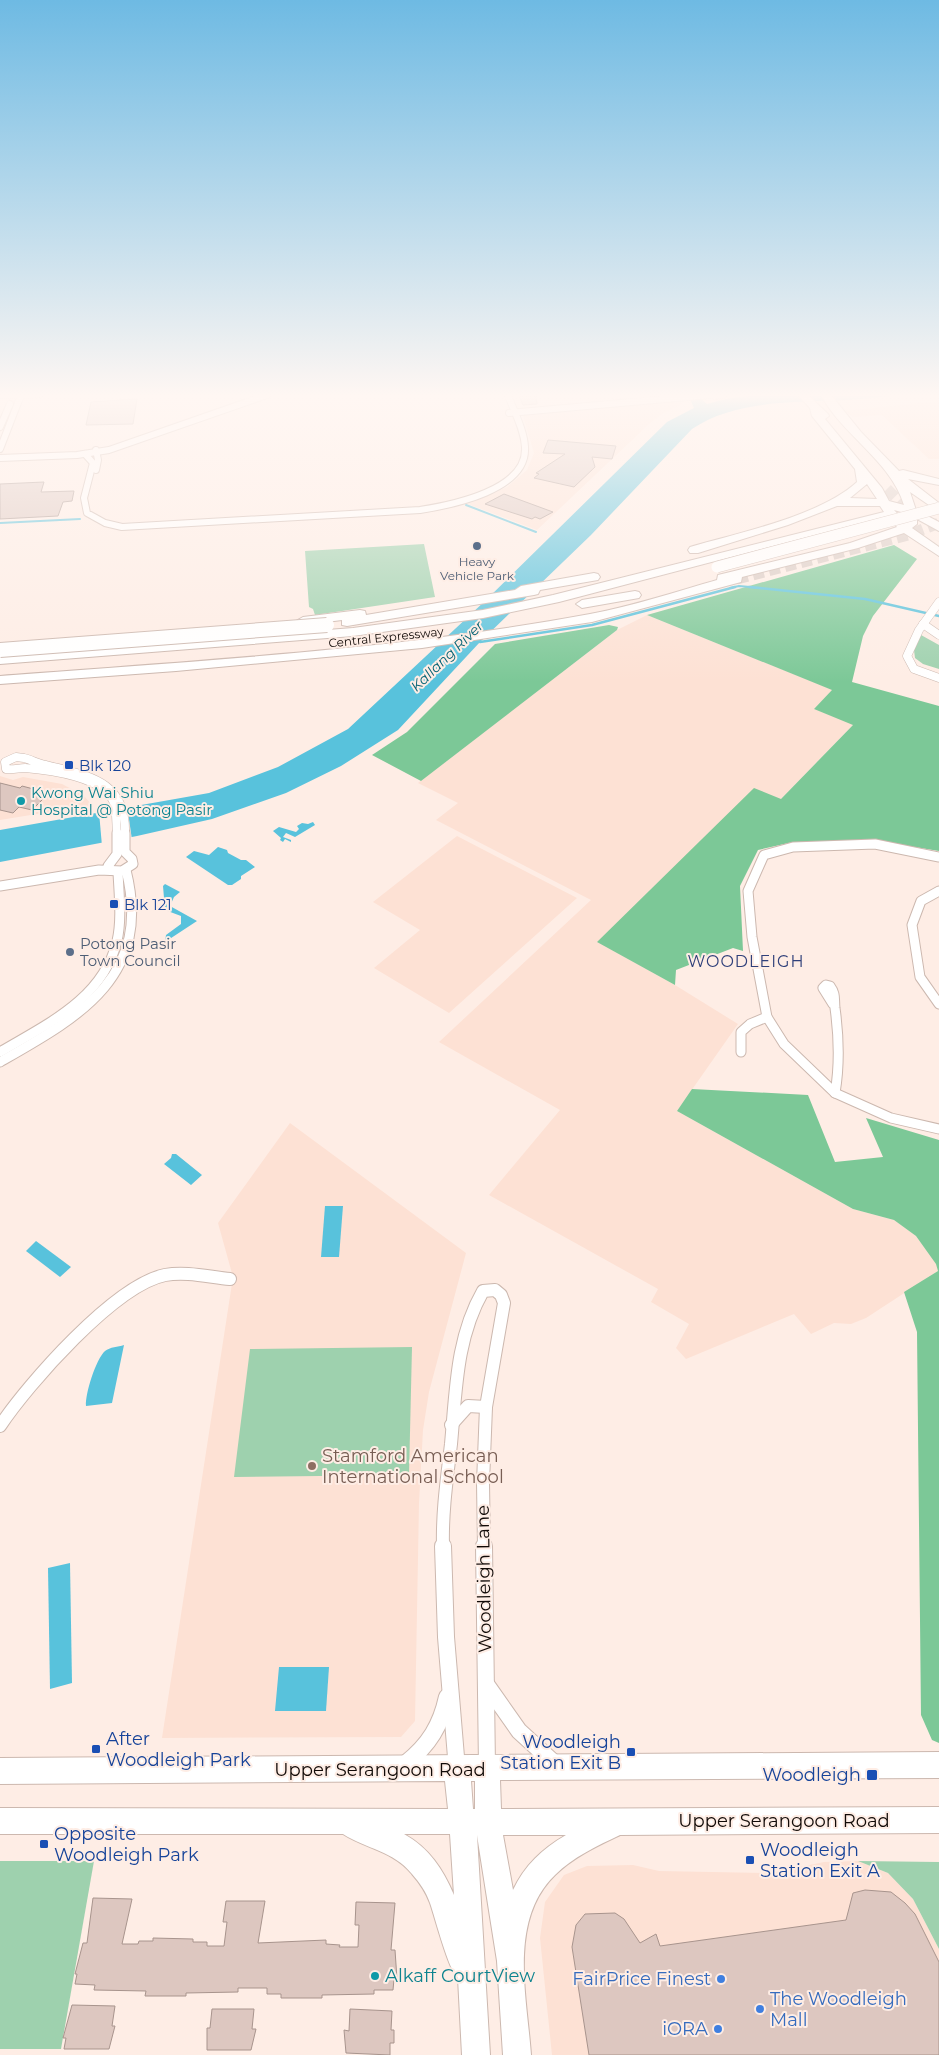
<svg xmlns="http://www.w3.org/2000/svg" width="939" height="2055" viewBox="0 0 939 2055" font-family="Montserrat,sans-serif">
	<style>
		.built { fill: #fde1d4 }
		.green { fill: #9ed1ae }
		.forest { fill: #7cc897 }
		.water { fill: #58c2dc }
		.pier { fill: #feede5 }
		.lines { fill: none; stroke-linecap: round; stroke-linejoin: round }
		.stream-far1 { stroke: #58c2dc; stroke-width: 2 }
		.stream { stroke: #58c2dc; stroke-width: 2.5 }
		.building { fill: #ddc7c0; stroke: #a8948d }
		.highway-tunnel { stroke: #dacbc4; stroke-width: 11; stroke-dasharray: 11 5.5; stroke-linecap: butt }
		.street-far4-casing { stroke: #ccb8af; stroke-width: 8 }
		.street-far3-casing { stroke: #ccb8af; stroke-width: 9 }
		.street-far2-casing { stroke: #ccb8af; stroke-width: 11 }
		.street-far1-casing { stroke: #ccb8af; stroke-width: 14 }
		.street-casing { stroke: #ccb8af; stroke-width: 18 }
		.secondary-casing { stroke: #ccb8af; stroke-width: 2 }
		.primary-casing { stroke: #ccb8af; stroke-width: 2 }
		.highway-casing { stroke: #ccb8af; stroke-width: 2 }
		.street-far4 { stroke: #fff; stroke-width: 6 }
		.street-far3 { stroke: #fff; stroke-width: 8 }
		.street-far2 { stroke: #fff; stroke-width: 9 }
		.street-far1 { stroke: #fff; stroke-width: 12 }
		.street { stroke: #fff; stroke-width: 16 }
		.secondary { fill: #fff; fill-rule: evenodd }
		.primary { fill: #fff; fill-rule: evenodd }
		.highway { fill: #fff; fill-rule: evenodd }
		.highway-bridge-far1-casing { stroke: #ccb8af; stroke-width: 12; stroke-linecap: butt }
		.highway-bridge-casing { stroke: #ccb8af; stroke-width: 16; stroke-linecap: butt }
		.highway-bridge-far1 { stroke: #fff; stroke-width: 11 }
		.highway-bridge { stroke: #fff; stroke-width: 14 }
		.service-dot { fill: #5c6f8a; stroke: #feede5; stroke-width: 2 }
		.transit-dot { fill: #1a4fb4; stroke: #feede5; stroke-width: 2 }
		.culture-dot { fill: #0f9aa8; stroke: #feede5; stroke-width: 2 }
		.education-dot { fill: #8d6e63; stroke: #feede5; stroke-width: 2 }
		.shop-dot { fill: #3f7fe0; stroke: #feede5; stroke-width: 2 }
		.labels { text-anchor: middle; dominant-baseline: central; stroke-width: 4; stroke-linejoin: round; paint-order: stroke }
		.far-service-label { font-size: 12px; fill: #4e5e75; stroke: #feede5 }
		.far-street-label { font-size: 12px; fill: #110a07; stroke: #feede5 }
		.far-water-label { font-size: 14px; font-style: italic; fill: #056274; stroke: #feede5 }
		.transit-label { font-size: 15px; fill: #164399; stroke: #feede5; text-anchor: start }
		.culture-label { font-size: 15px; fill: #0d838f; stroke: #feede5; text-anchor: start }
		.service-label { font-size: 15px; fill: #4e5e75; stroke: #feede5; text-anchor: start }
		.neighbourhood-label { font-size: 16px; letter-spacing: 1px; fill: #30407a; stroke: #feede5 }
		.near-education-label { font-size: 18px; fill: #785e54; stroke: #feede5; text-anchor: start }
		.near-street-label { font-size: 18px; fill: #110a07; stroke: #feede5 }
		.near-transit-label { font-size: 18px; fill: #164399; stroke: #feede5; text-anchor: start }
		.near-culture-label { font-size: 18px; fill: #0d838f; stroke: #feede5; text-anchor: start }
		.near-shop-label { font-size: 18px; fill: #366cbe; stroke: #feede5; text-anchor: end }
	</style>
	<rect width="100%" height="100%" fill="#feede5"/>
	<g class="built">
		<polygon points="683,401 682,404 662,414 648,425 537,530 468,504 507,487 527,470 534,453 523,416 528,414"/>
		<polygon points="939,401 939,459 929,459 882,415 853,417 845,411"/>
		<polygon points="647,615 833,690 814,709 854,724 781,799 598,942 675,985 738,1024 677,1111 853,1209 894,1220 916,1236 937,1264 938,1271 866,1318 851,1324 834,1323 811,1334 794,1314 686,1359 676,1348 689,1324 651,1302 658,1289 489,1195 560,1110 439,1042 591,900 436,820 458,803 418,783 617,630"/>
		<polygon points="0,776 13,780 23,777 62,784 83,795 92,805 0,820"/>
		<polygon points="457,836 577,898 449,1013 374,968 420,930 373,902"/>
		<polygon points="290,1123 466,1253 429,1392 423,1430 419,1503 415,1721 401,1737 162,1738 233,1277 218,1223"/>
		<polygon points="858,1861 888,1873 913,1899 939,1949 939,2055 552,2055 540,1938 545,1902 564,1875 587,1866 633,1865 659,1871 770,1873 824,1862"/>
	</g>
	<g class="green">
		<polygon points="424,544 435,597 315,615 313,609 309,607 305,551"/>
		<polygon points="921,635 939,645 939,669 923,664 915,658 914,650"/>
		<polygon points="412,1347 409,1475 234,1477 250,1349"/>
		<polygon points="0,1861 94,1861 61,2049 0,2049"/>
		<polygon points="858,1861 939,1862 939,1949 913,1899 888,1873"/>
	</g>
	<g class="forest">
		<polygon points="894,545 917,559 873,616 863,636 852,682 939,706 939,851 878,841 793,842 758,850 740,886 743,951 733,948 676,970 675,985 597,942 754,788 781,799 853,725 814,709 832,690 647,615"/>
		<polygon points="609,625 618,627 617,630 421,781 372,755 407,732 495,644"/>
		<polygon points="692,1089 808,1095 835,1162 883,1157 866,1118 939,1140 939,1743 932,1740 921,1715 917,1332 904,1292 938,1271 936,1264 916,1236 894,1220 853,1209 677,1111"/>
	</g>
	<g class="water">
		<path d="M688 395 701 399 707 404C761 387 849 395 907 395 887 396 866 399 846 400 796 402 734 400 692 429L591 535 480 642 398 730 341 766 286 793 212 819 137 836 0 862V830L209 793 278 767 348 729 486 600 667 422 694 408Z"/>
		<polygon points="313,822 315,825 295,837 286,833 283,837 291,840 291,842 285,839 283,842 280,840 281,838 273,831 279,827 296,832 299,829 297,826 302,823 308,824"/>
		<polygon points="218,847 227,850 228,853 241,860 246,860 255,867 241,876 241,879 232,885 228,885 186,857 194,851 209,855"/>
		<polygon points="165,884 180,892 174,897 170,906 197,921 165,942 166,935 181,924 181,916 165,910 163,886"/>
		<polygon points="172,1154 176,1154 202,1175 191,1185 164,1164 171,1158"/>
		<polygon points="325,1206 343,1206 339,1257 321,1257"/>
		<polygon points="36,1241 71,1267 60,1277 26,1251"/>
		<path d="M124 1345 112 1403 86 1406C85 1394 96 1359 105 1351 110 1347 118 1347 124 1345Z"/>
		<polygon points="70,1563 72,1683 50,1689 48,1568"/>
		<polygon points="279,1667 329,1667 326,1711 275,1711"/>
	</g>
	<polygon class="pier" points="127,805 132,840 102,846 99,812"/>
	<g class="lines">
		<g class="stream-far1">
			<polyline points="466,505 536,532"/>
			<polyline points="0,523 80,519"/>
			<polyline points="730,588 739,586 761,588"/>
		</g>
		<g class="stream">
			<polyline points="749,587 865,599 939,616"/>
			<polyline points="480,642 592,625 735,587"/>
		</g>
	</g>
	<g class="building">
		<polygon points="519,395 536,395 537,404 523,405"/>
		<polygon points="137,399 133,424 86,425 91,402"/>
		<polygon points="548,440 616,446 612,459 592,457 595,467 574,487 534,478 539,474 536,473 565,454 543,453"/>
		<polygon points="44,482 41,492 74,491 72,501 63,502 58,516 0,519 0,484"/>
		<polygon points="504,494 553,512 540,519 535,517 532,519 485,504"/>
		<polygon points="0,783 20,788 22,786 45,792 43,794 47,795 32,810 19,807 13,813 0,810"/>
		<polygon points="865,1890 891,1892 905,1903 915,1914 939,1962 939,2055 589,2055 572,1947 576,1925 585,1914 615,1913 624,1919 640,1943 656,1934 660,1946 846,1920 853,1893"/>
		<polygon points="93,1898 132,1899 122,1944 138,1944 139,1941 153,1941 153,1938 193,1939 193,1942 207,1942 207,1946 224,1946 227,1922 223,1922 226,1901 265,1901 258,1943 326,1940 326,1944 340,1945 339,1947 358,1947 359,1925 355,1925 356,1902 395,1903 391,1950 395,1950 397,1979 394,1979 393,1990 374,1990 374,1994 322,1995 322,1998 281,1998 281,1994 267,1994 267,1988 238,1988 238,1992 186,1993 186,1996 145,1996 146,1991 94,1990 95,1985 75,1984 77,1974 75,1974 83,1943 87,1943"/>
		<polygon points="72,2005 115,2006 112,2026 115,2026 109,2049 64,2049 66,2038 63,2038"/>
		<polygon points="212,2009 254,2009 252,2029 256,2029 251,2050 207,2050 207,2028 210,2028"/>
		<polygon points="350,2009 392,2011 391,2030 394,2030 394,2043 390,2043 390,2055 346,2053 344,2030 349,2031"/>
	</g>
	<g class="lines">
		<g class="highway-tunnel">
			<polyline points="887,489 920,522"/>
			<polyline points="737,579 908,535 939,523"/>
		</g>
		<defs>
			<g id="street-far4">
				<polyline points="509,413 710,395"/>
				<polyline points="0,427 10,404"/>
				<polyline points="0,449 21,395"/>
				<polyline points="96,450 98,460 96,470"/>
				<path d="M85 454 93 463 84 498 87 513 105 523 122 527 420 510C452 505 528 490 525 447 524 429 514 412 508 395"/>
				<polyline points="0,458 77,455 109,450 267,395"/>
			</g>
			<g id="street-far3">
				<polyline points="939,602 919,630 907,656 914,669 939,678"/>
				<polyline points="923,624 939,635"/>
				<path d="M117 834C116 825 117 812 114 803 104 777 50 770 25 768 19 768 13 770 6 769L5 762 16 757 24 758C32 760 39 764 46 765 88 776 127 780 125 834"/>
			</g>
			<g id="street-far2">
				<polyline points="939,857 875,844 793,847 764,855 748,891 752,937 767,1017 784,1044 835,1093 891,1118 939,1129"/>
				<polyline points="110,869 108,866 117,854 117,833"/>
				<polyline points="0,886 99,870 122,871 133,864 132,859 125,852 125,833"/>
				<polyline points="939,891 921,901 912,925 920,977 939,1004"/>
				<path d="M833 1004 823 988 826 985 830 986C836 994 834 999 835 1008 839 1037 840 1064 835 1093"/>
				<path d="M0 1052C47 1024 103 999 117 941 122 919 119 895 118 872"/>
				<polyline points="741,1052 741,1032 750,1024 767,1017"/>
				<path d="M0 1062C79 1017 153 977 126 870"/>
			</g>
			<g id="street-far1">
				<polyline points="451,1425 468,1406 486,1407"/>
				<path d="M0 1426C28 1384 115 1285 165 1275 186 1271 209 1277 230 1279"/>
				<path d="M443 1547C442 1512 447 1478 451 1444 456 1391 456 1338 483 1291L495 1290 501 1295 504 1303 486 1407 483 1483 484 1547"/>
			</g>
			<g id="street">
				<polyline points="443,1546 446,1637 457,1769"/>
				<polyline points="484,1546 487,1767"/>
				<polyline points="486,1684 519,1731 554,1763"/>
				<path d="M406 1763C429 1745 441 1725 447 1697"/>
			</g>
			<polygon id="secondary" points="0,395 45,395 41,397 0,398"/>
			<path id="primary" d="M939 1752V1778L500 1780 501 1809 939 1807V1833L620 1835C597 1846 573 1857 555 1875 508 1920 527 1997 531 2055H503L497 1961 477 1835 490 2055H462L458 1978C449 1972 435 1917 430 1903 426 1892 420 1883 412 1874 394 1851 366 1849 343 1834H0V1808L448 1809 445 1781 0 1784V1758ZM471 1781H475V1809H473ZM404 1834H450L454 1895C443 1869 429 1848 404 1834ZM503 1835H566C542 1849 525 1865 513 1890Z"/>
			<g id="highway">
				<path d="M705 395H728C723 400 710 400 705 395Z"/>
				<path d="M798 395H808L828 414 829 416 825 419 882 488 889 501 904 505C890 460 842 435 821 395H831L861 432 899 471 903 470 939 479V485L908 479 939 503V512L910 492 916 510 939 522V531L917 519V524L912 528 939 547V556L904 533 858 548 742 577 741 582 592 622 422 648 176 671 0 684V676C197 661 396 650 590 614 633 606 675 592 717 580L718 575 850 543 897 527 887 516 559 602 483 618 353 636 0 664V656L353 628 483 610 553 595 884 512 880 506H837L788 525 698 553H690L688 550 690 547C738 533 820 516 857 482L855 469 812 416 810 408ZM867 484 877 499 850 498ZM894 510 905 513V522Z"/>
				<polygon points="594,573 598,574 600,577 598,580 540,590 538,594 534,595 347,626 342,625 342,620 303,625 296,621 303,617 360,610 365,611 366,615 515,590 521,586"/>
				<polygon points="635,591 639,592 641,595 639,598 582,608 576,604 582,600"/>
			</g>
		</defs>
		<use href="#street-far4" class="street-far4-casing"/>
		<use href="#street-far3" class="street-far3-casing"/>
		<use href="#street-far2" class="street-far2-casing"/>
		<use href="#street-far1" class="street-far1-casing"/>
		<use href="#street" class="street-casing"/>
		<use href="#secondary" class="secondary-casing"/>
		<use href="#primary" class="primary-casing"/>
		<use href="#highway" class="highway-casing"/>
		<use href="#street-far4" class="street-far4"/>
		<use href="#street-far3" class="street-far3"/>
		<use href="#street-far2" class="street-far2"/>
		<use href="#street-far1" class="street-far1"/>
		<use href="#street" class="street"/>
		<use href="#secondary" class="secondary"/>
		<use href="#primary" class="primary"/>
		<use href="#highway" class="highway"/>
		<defs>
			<polyline id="highway-bridge-far1" points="717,567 939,508"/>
			<polyline id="highway-bridge" points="0,650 327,625"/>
		</defs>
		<use href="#highway-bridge-far1" class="highway-bridge-far1-casing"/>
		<use href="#highway-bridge" class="highway-bridge-casing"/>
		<use href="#highway-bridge-far1" class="highway-bridge-far1"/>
		<use href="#highway-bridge" class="highway-bridge"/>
	</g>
	<linearGradient id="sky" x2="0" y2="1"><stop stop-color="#6ebae3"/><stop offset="0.58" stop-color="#fff7f3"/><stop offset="1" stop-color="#fff7f3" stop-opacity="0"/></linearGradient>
	<rect width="939" height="682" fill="url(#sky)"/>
	<g class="service-dot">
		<circle cx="477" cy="546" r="5"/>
		<circle cx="70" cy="952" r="5"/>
	</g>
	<g class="transit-dot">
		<rect x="64" y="760" width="10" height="10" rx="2.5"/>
		<rect x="109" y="899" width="10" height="10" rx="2.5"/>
		<rect x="91" y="1744" width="10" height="10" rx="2.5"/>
		<rect x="626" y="1747" width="10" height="10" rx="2.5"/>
		<rect x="866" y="1769" width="12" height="12" rx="2.5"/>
		<rect x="39" y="1839" width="10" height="10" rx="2.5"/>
		<rect x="745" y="1855" width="10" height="10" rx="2.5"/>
	</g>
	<g class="culture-dot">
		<circle cx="21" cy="801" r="5"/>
		<circle cx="375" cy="1976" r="5"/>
	</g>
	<circle class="education-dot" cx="312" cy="1466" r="5"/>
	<g class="shop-dot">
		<circle cx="721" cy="1979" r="5"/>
		<circle cx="760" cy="2009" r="5"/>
		<circle cx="718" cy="2029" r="5"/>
	</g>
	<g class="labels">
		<g class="far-service-label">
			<text x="477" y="561">Heavy<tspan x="477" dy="14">Vehicle Park</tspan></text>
		</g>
		<g class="far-street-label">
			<text transform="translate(386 637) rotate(-6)">Central Expressway</text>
		</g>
		<g class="far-water-label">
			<text transform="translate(447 656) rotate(-44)">Kallang River</text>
		</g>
		<g class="transit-label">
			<text x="79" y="765">Blk 120</text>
			<text x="124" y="904">Blk 121</text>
		</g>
		<g class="culture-label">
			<text x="31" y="792">Kwong Wai Shiu<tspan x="31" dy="17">Hospital @ Potong Pasir</tspan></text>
		</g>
		<g class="service-label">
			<text x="80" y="943">Potong Pasir<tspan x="80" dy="17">Town Council</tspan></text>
		</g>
		<g class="neighbourhood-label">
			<text x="746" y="961">WOODLEIGH</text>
		</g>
		<g class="near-education-label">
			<text x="322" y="1456">Stamford American<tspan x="322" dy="21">International School</tspan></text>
		</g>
		<g class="near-street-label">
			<text transform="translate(484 1579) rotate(-91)">Woodleigh Lane</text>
			<text x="380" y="1770">Upper Serangoon Road</text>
			<text x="784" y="1821">Upper Serangoon Road</text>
		</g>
		<g class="near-transit-label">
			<text x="106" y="1739">After<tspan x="106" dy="21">Woodleigh Park</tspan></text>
			<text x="621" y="1742" text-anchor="end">Woodleigh<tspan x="621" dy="21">Station Exit B</tspan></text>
			<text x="861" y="1775" text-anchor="end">Woodleigh</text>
			<text x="54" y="1834">Opposite<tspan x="54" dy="21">Woodleigh Park</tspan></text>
			<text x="760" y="1850">Woodleigh<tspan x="760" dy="21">Station Exit A</tspan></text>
		</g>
		<g class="near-culture-label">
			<text x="385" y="1976">Alkaff CourtView</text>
		</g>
		<g class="near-shop-label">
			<text x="711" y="1979">FairPrice Finest</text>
			<text x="770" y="1999" text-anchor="start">The Woodleigh<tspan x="770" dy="21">Mall</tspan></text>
			<text x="708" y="2029">iORA</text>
		</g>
	</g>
</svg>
